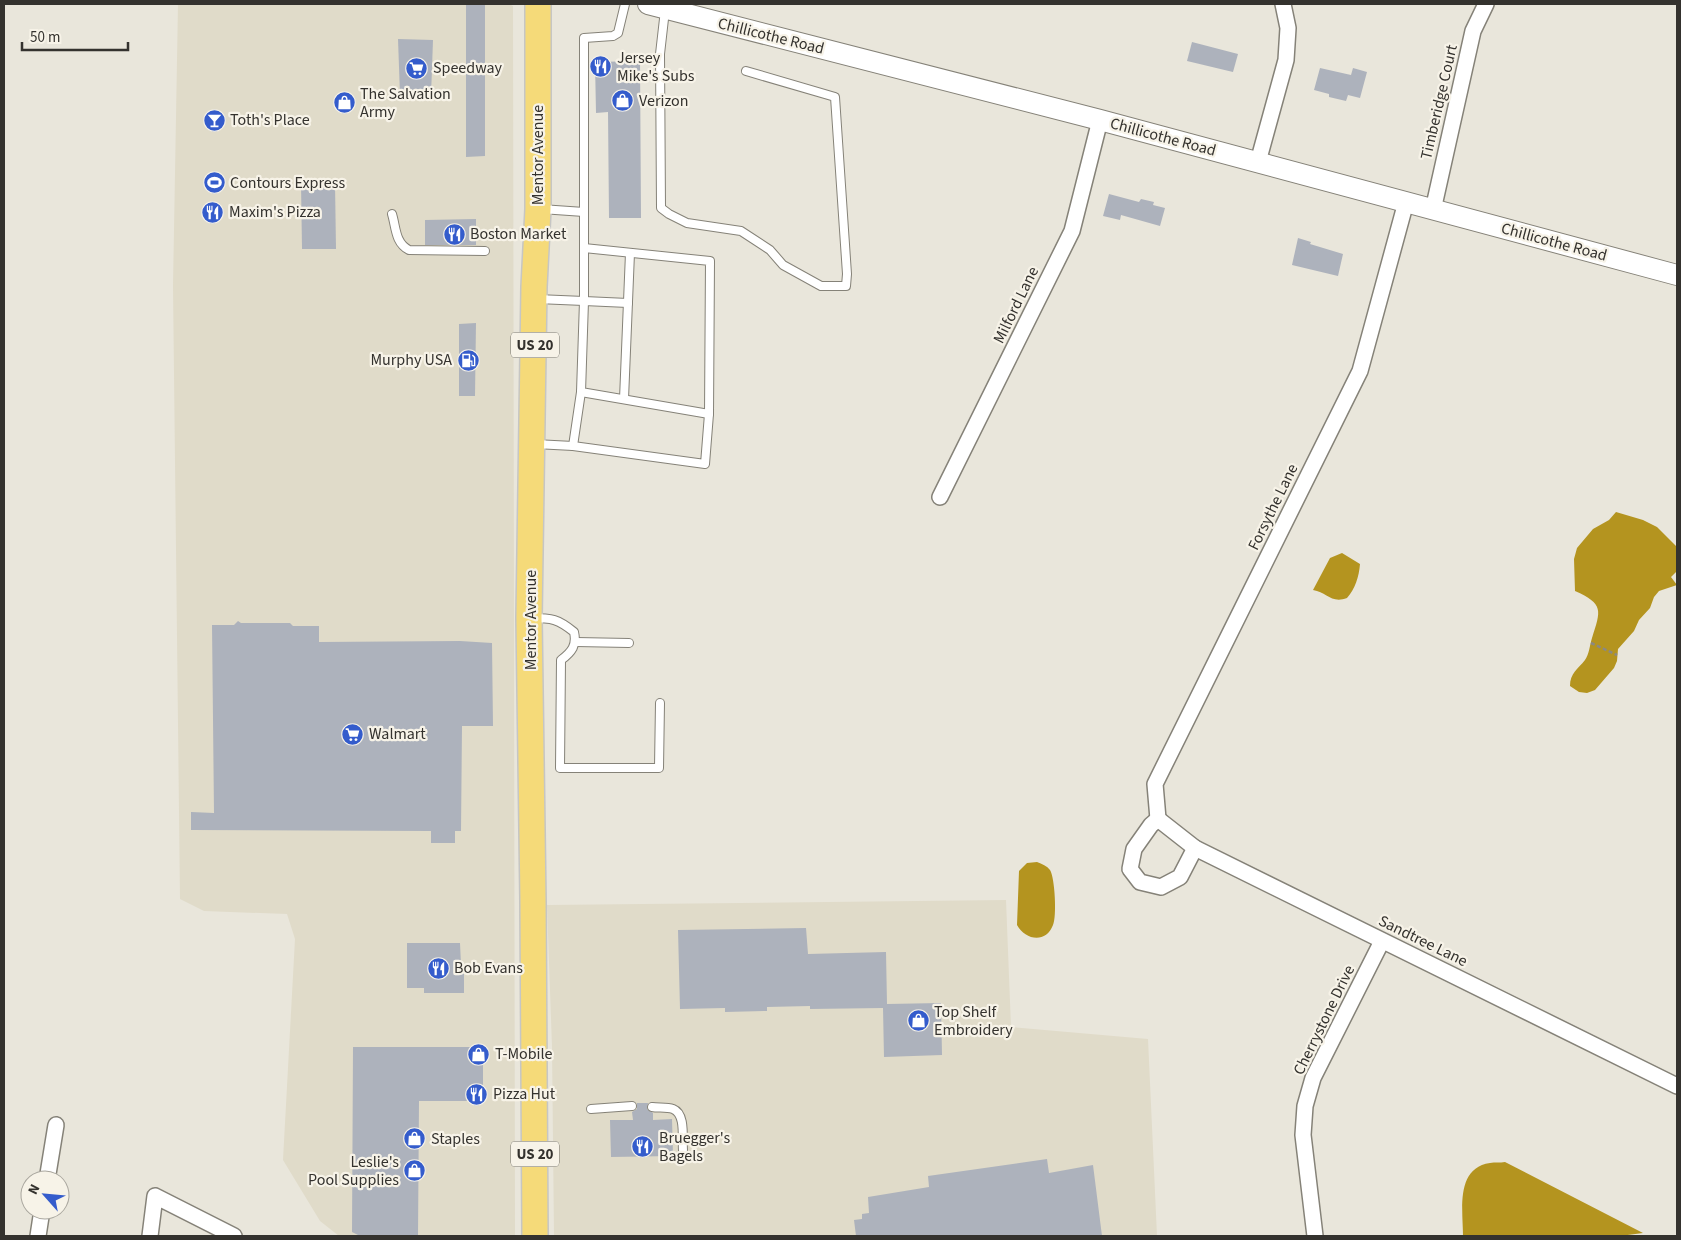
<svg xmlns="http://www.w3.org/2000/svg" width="1681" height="1240" viewBox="0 0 1681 1240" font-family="'Source Sans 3',sans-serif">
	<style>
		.built { fill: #e0dbc9 }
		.water { fill: #b4941f }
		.building { fill: #adb2bc }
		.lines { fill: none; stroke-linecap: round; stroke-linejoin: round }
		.service-casing { stroke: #858278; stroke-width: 10 }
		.minor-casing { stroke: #858278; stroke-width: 18 }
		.tertiary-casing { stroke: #858278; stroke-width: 22 }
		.primary-casing { stroke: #c6c6c4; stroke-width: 28 }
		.path { stroke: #8b8982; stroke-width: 2.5; stroke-dasharray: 4 2.5; stroke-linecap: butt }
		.service { stroke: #fff; stroke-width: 8 }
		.minor { stroke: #fff; stroke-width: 15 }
		.tertiary { stroke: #fff; stroke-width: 20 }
		.primary { stroke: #f5da79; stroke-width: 25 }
		.labels { text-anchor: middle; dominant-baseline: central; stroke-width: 4.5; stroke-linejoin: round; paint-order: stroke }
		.shield { fill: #f7f3e8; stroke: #6e6c66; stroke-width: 1 }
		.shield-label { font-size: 15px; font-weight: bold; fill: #34322e }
		.street-label { font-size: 16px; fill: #34322e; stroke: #f7f3e8 }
		.poi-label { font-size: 16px; fill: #34322e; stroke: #f7f3e8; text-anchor: start }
	</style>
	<rect width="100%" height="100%" fill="#e9e6db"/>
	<g class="built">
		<polygon points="178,4 509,4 513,6 515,1236 339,1236 320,1221 283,1160 295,939 287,914 204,911 180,899 173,286"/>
		<polygon points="1006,900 1011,1027 1148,1039 1157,1236 554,1236 552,1047 547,905"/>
	</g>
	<g class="water">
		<path d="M1616 512 1643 520 1657 527 1677 547V571L1671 577 1677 585 1659 591 1654 597 1650 608 1639 620 1634 631 1618 649 1617 661 1614 668 1595 690 1587 693 1579 692 1570 686C1570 673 1578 669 1585 660 1589 655 1590 644 1592 638 1601 610 1604 604 1575 591L1574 559 1577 548 1593 529 1609 520Z"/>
		<path d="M1342 553 1360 564C1359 577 1355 589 1347 598 1331 604 1327 592 1313 590L1330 558Z"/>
		<path d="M1037 862C1042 864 1047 866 1050 870 1055 878 1057 917 1053 925 1046 944 1025 940 1017 925L1019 871 1027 863Z"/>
		<path d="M1505 1162 1643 1233 1620 1236H1463C1463 1211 1455 1168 1490 1163 1495 1162 1500 1163 1505 1162Z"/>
	</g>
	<g class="building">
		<polygon points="466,4 485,4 485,156 466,157"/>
		<polygon points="398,39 433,40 431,96 400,95"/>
		<polygon points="1192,42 1238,54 1233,72 1187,61"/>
		<polygon points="640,61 641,218 609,218 608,112 596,113 595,62"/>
		<polygon points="1320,68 1351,75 1353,68 1367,72 1360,98 1348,95 1346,101 1329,97 1329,94 1314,90"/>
		<polygon points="301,183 335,183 336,249 302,249"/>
		<polygon points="1109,194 1139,202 1141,199 1154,202 1153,205 1165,208 1160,226 1121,215 1120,220 1103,216"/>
		<polygon points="476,219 476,245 425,245 425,220"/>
		<polygon points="1298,238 1311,242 1310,244 1343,254 1338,276 1292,265"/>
		<polygon points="476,323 475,396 459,396 459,324"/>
		<polygon points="238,621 241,623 290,623 293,626 319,626 319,642 460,641 492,643 493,726 462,726 461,831 455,831 455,843 431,843 431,831 191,830 191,812 214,813 212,625 234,625"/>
		<polygon points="806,928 808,954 886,952 887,1004 941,1003 942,1055 884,1057 883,1008 810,1009 810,1006 767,1007 767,1011 725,1012 725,1008 680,1009 678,930"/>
		<polygon points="407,943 460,943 461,965 464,965 464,993 424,993 424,988 407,988"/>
		<polygon points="353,1047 483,1047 483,1101 419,1101 418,1236 360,1236 352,1232"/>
		<polygon points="637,1103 648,1103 647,1109 653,1113 653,1120 672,1119 673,1156 611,1157 610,1120 633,1120 632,1112 637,1109"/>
		<polygon points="1047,1159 1049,1173 1093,1165 1102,1236 856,1236 854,1220 862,1219 862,1214 869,1213 868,1197 929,1187 928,1176"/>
	</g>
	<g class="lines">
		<defs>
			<g id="service">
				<polyline points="665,10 660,54 661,208 669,214 687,223 741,231 770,250 783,265 821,286 846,286 847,274 835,97 746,71"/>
				<polyline points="541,209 584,212"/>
				<path d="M392 214C396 227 395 243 409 250L485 251"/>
				<polyline points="584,248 710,261 709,414 581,392 584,301 628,303"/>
				<polyline points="537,299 584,301 584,38 613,36 618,33 625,4"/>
				<polyline points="624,399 630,253"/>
				<polyline points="535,444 573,446 705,464 709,414"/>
				<polyline points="573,446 581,392"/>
				<path d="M531 618C552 618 558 619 574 632 577 645 572 652 561 660L560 768H659L660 703"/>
				<polyline points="576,642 629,643"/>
				<path d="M652 1107C658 1108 667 1107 673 1109 686 1114 682 1138 683 1150"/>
				<polyline points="591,1109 632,1106"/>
			</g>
			<g id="minor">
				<polyline points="1258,162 1286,60 1288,28 1283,4"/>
				<polyline points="1433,210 1473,31 1486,4"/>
				<polyline points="940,497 1072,231 1100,120"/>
				<polyline points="1158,819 1155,784 1360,371 1406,202"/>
				<polyline points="1158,819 1195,848 1677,1086"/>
				<polyline points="1158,819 1151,825 1134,849 1130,869 1140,882 1161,887 1180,877 1195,848"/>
				<polyline points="47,1180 56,1125"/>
				<polyline points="38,1236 42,1210"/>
				<polyline points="150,1236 155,1196 234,1236"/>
				<polyline points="1315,1236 1303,1135 1305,1106 1313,1078 1382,941"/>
			</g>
			<polyline id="tertiary" points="648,4 1100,120 1677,275"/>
			<polyline id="primary" points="535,1236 533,901 529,618 534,287 538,209 538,4"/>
		</defs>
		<use href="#service" class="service-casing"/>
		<use href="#minor" class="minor-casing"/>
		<use href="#tertiary" class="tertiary-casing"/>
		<use href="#primary" class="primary-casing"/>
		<polyline class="path" points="1591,643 1617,655"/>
		<use href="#service" class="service"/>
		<use href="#minor" class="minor"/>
		<use href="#tertiary" class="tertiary"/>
		<use href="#primary" class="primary"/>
	</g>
	<defs>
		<symbol id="restaurant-disc" viewBox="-11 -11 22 22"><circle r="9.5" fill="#345ccc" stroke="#f7f3e8"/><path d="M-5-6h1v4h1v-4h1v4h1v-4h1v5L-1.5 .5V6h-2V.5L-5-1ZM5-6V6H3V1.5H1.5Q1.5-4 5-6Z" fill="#fff"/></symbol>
		<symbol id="supermarket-disc" viewBox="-11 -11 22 22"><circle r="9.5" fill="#345ccc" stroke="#f7f3e8"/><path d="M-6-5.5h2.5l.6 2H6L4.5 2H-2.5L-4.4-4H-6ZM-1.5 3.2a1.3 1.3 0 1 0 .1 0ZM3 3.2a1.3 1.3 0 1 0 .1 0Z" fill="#fff"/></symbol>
		<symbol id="shop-disc" viewBox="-11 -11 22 22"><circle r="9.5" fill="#345ccc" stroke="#f7f3e8"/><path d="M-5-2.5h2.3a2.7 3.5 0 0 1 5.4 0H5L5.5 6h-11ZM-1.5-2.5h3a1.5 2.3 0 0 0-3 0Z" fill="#fff"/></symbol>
		<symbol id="bar-disc" viewBox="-11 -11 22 22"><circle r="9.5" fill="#345ccc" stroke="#f7f3e8"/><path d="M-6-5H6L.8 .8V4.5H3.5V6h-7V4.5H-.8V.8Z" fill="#fff"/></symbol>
		<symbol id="stadium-disc" viewBox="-11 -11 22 22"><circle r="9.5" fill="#345ccc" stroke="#f7f3e8"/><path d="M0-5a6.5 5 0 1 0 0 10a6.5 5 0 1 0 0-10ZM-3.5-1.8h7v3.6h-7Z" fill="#fff"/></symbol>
		<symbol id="fuel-disc" viewBox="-11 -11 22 22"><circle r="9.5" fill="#345ccc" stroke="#f7f3e8"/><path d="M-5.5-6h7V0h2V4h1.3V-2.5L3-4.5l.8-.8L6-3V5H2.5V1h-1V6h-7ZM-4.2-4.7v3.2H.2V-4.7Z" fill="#fff"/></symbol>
	</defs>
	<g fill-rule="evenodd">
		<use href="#restaurant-disc" x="588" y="54" width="25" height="25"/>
		<use href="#supermarket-disc" x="404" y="56" width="25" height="25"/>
		<use href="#shop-disc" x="610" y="88" width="25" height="25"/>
		<use href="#shop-disc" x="332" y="90" width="25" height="25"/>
		<use href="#bar-disc" x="202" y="108" width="25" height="25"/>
		<use href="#stadium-disc" x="202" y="170" width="25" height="25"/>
		<use href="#restaurant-disc" x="200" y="200" width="25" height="25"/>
		<use href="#restaurant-disc" x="442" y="222" width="25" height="25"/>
		<use href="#fuel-disc" x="456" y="348" width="25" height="25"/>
		<use href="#supermarket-disc" x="340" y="722" width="25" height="25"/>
		<use href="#restaurant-disc" x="426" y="956" width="25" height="25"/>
		<use href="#shop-disc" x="906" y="1008" width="25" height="25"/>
		<use href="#shop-disc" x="466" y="1042" width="25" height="25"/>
		<use href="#restaurant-disc" x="464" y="1082" width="25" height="25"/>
		<use href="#shop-disc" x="402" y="1126" width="25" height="25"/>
		<use href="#restaurant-disc" x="630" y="1134" width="25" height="25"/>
		<use href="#shop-disc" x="402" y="1158" width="25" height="25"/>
	</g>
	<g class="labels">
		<g class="shield">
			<rect x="511" y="332.5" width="48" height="25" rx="4"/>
			<rect x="511" y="1141.5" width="48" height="25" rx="4"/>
		</g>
		<g class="shield-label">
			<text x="535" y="345">US 20</text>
			<text x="535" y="1154">US 20</text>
		</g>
		<g class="street-label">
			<text transform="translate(771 36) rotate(14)">Chillicothe Road</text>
			<text transform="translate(1439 102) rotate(-77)">Timberidge Court</text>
			<text transform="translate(1163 137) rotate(15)">Chillicothe Road</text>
			<text transform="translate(538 155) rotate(-90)">Mentor Avenue</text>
			<text transform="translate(1554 242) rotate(15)">Chillicothe Road</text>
			<text transform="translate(1016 305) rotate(-64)">Milford Lane</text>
			<text transform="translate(1273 507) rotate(-64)">Forsythe Lane</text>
			<text transform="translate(531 620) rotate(-90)">Mentor Avenue</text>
			<text transform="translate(1423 941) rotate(26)">Sandtree Lane</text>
			<text transform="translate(1324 1020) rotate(-64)">Cherrystone Drive</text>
		</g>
		<g class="poi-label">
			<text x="617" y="58">Jersey<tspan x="617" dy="18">Mike's Subs</tspan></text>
			<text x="433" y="68">Speedway</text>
			<text x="360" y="94">The Salvation<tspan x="360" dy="18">Army</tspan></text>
			<text x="639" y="101">Verizon</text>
			<text x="230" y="120">Toth's Place</text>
			<text x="230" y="183">Contours Express</text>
			<text x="229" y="212">Maxim's Pizza</text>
			<text x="470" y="234">Boston Market</text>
			<text x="452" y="360" text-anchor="end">Murphy USA</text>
			<text x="369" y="734">Walmart</text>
			<text x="454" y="968">Bob Evans</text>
			<text x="934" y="1012">Top Shelf<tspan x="934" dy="18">Embroidery</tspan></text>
			<text x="495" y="1054">T-Mobile</text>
			<text x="493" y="1094">Pizza Hut</text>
			<text x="659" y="1138">Bruegger's<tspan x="659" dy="18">Bagels</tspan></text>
			<text x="431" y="1139">Staples</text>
			<text x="399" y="1162" text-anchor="end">Leslie's<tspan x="399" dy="18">Pool Supplies</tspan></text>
		</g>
	</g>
	<rect width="1681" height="1240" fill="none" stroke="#34322e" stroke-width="10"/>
	<g transform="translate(45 1195) rotate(297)"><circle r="24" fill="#f7f3e8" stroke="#a9a69e"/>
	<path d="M0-4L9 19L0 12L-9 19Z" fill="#345ccc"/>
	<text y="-8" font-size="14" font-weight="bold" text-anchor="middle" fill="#34322e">N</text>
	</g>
	<path d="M22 42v8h106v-8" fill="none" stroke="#34322e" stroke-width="2.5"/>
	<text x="30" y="42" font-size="15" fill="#34322e" stroke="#f7f3e8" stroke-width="4" paint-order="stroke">50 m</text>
</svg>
